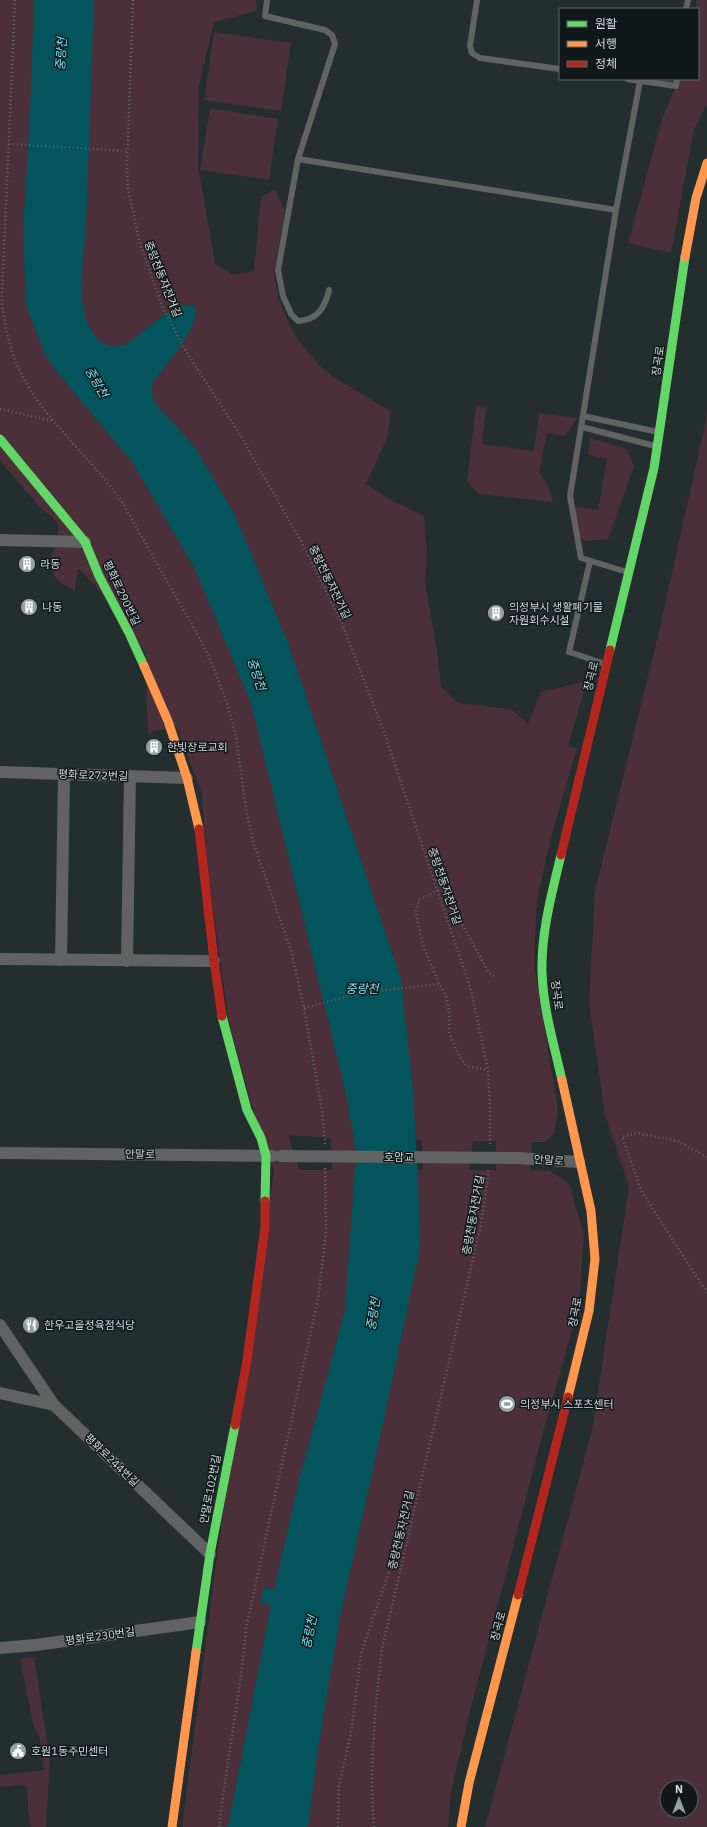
<svg xmlns="http://www.w3.org/2000/svg" width="707" height="1827" viewBox="0 0 707 1827" font-family="'IBM Plex Sans','Noto Sans KR',sans-serif">
	<style>
		.green { fill: #4b2f39; fill-rule: evenodd }
		.water { fill: #03545d }
		.lines { fill: none; stroke-linecap: round; stroke-linejoin: round }
		.path { stroke: #636566; stroke-width: 2.5; stroke-dasharray: 1 3; stroke-linecap: butt }
		.lane { stroke: #616262; stroke-width: 6 }
		.street { stroke: #616262; stroke-width: 12 }
		.fast { stroke: #63d668; stroke-width: 9 }
		.slow { stroke: #ff974d; stroke-width: 9 }
		.jam { stroke: #b3261e; stroke-width: 9 }
		.street-bridge { stroke: #616262; stroke-width: 12 }
		.labels { text-anchor: middle; dominant-baseline: central; stroke-width: 3; stroke-linejoin: round; paint-order: stroke }
		.street-label { font-size: 11px; fill: #d2dddf; stroke: #101819 }
		.poi-label { font-size: 11px; fill: #d2dddf; stroke: #101819; text-anchor: start }
		.water-label { font-size: 12px; font-style: italic; fill: #79e6f6; stroke: #101819 }
	</style>
	<rect width="100%" height="100%" fill="#252e2f"/>
	<g class="green">
		<path d="M0 0H256L257 11 214 22 199 85 198 165 215 264 233 275 254 271 261 197 275 189 285 211 274 272 278 298 295 336 319 365 334 377 391 412 387 438 366 484 389 499 424 516 427 555 425 582 438 658 441 687 458 703 511 709 528 724 541 692 587 681 568 746 577 748 550 841 537 902 534 964 558 1109 554 1134 545 1142H532L530 1170 550 1171 569 1183 584 1235 579 1305 543 1433 469 1715 451 1793 448 1827H182L218 1549 274 1170 255 1117 228 1018 207 863 202 793 176 726 148 733 145 652 94 584 78 568 75 590C56 582 54 578 48 558L57 547 58 523 38 505 0 461ZM288 1135 331 1138 332 1170H299ZM368 1138 422 1140 423 1170H372ZM473 1141H496V1170H469Z"/>
		<polygon points="697,0 707,0 707,104 694,129 671,253 628,243 662,119 679,79 698,79 698,9 695,9"/>
		<polygon points="214,32 291,43 281,111 204,100"/>
		<polygon points="210,108 278,119 269,180 200,170"/>
		<polygon points="476,406 486,408 482,444 534,451 539,413 577,418 565,436 547,433 539,472 548,486 553,502 479,494 467,481"/>
		<path d="M707 408V1827H485L592 1430 629 1187 605 1115 589 1003 595 891 658 636 706 420ZM667 1787H691V1811H667Z"/>
		<polygon points="590,438 627,449 634,466 608,539 585,541 573,531 575,506 598,510 607,459 588,455"/>
		<path d="M34 1657 50 1760 46 1827H31C27 1813 29 1799 26 1785L0 1787V1775L44 1770 39 1735 34 1728 20 1659Z"/>
	</g>
	<path class="water" d="M34 0H94C91 75 89 150 86 224 85 254 77 285 85 315 90 335 105 353 127 344 142 333 178 298 196 306 199 329 167 363 154 381 150 389 152 395 155 403L195 447 235 515 288 643 401 979 413 1090 418 1182 420 1249 374 1465 340 1617 318 1748 308 1827H228L271 1605 261 1603 263 1588 274 1589 300 1476 345 1310 356 1152 346 1094 251 703 194 567 132 462 59 374 46 357 26 305 23 232 30 115Z"/>
	<g class="lines">
		<g class="path">
			<path d="M15 0 2 295C3 324 11 357 26 383 52 427 93 460 122 502L200 639 212 664 227 703 236 736 246 810 254 845 291 950 304 1008 322 1110 325 1145"/>
			<polyline points="133,0 127,165 128,189 140,244 163,308 187,353 239,433 301,541 341,621 384,732 471,990 488,1070 490,1107 490,1145"/>
			<polyline points="9,144 127,151"/>
			<polyline points="0,409 54,421"/>
			<polyline points="436,880 443,889 489,973 494,976"/>
			<polyline points="438,890 419,900 416,912 418,925 424,948 439,984 446,996 449,1012 449,1030 452,1040 458,1054 467,1066 488,1070"/>
			<polyline points="304,1008 361,993 439,984"/>
			<polyline points="707,1157 677,1141 636,1133 622,1137 642,1192 707,1293"/>
			<path d="M219 1827C227 1761 240 1695 246 1628L318 1299 326 1232 325 1168"/>
			<polyline points="338,1827 339,1786 351,1733 361,1654 383,1589 410,1518"/>
			<path d="M374 1827C369 1768 375 1708 382 1649L481 1224 489 1170"/>
		</g>
		<g class="lane">
			<path d="M267 0 265 16 325 30 332 35 335 44 298 159 278 270 283 296 291 314 298 321C318 320 325 307 329 290"/>
			<polyline points="477,0 470,46 472,53 480,58 560,69"/>
			<polyline points="686,9 688,0"/>
			<polyline points="627,79 676,86 677,79"/>
			<polyline points="298,159 616,210"/>
			<polyline points="583,416 658,432"/>
			<polyline points="582,427 655,446"/>
			<polyline points="590,561 569,652 605,664"/>
			<polyline points="627,572 581,558 570,496 616,210 640,81"/>
		</g>
		<g class="street">
			<polyline points="0,540 85,542"/>
			<polyline points="0,772 187,778"/>
			<polyline points="0,959 214,961"/>
			<polyline points="61,960 64,774"/>
			<polyline points="127,961 130,776"/>
			<polyline points="0,1153 273,1156"/>
			<polyline points="518,1158 579,1162"/>
			<polyline points="0,1325 54,1405"/>
			<polyline points="0,1393 54,1405 210,1554"/>
			<polyline points="0,1648 36,1645 200,1622"/>
		</g>
		<g class="fast">
			<polyline points="0,439 85,542 99,576 129,633 144,666"/>
			<polyline points="610,650 654,468 685,257"/>
			<path d="M561 855C552 893 541 932 542 972 543 1008 554 1045 562 1080"/>
			<polyline points="222,1016 247,1110 261,1138 266,1156 265,1201"/>
			<polyline points="196,1652 210,1554 235,1425"/>
		</g>
		<g class="slow">
			<polyline points="685,257 696,198 707,163"/>
			<polyline points="144,666 168,721 187,778 199,829"/>
			<polyline points="562,1080 591,1211 595,1259 589,1311 568,1397"/>
			<polyline points="172,1827 196,1652"/>
			<polyline points="461,1827 469,1783 518,1595"/>
		</g>
		<g class="jam">
			<polyline points="199,829 214,961 222,1016"/>
			<polyline points="561,855 610,650"/>
			<polyline points="235,1425 247,1360 265,1227 265,1201"/>
			<polyline points="518,1595 568,1397"/>
		</g>
		<polyline class="street-bridge" points="281,1156 518,1158"/>
	</g>
	<defs>
		<symbol id="building-disc" viewBox="-11 -11 22 22"><circle r="9.5" fill="#95a0a1" stroke="#101819"/><path d="M-4-6H4V6H1V3H-1V6H-4ZM-2.5-4.3h1.7v1.8h-1.7ZM.8-4.3h1.7v1.8H.8ZM-2.5-1h1.7V.8h-1.7ZM.8-1h1.7V.8H.8Z" fill="#fff"/></symbol>
		<symbol id="restaurant-disc" viewBox="-11 -11 22 22"><circle r="9.5" fill="#95a0a1" stroke="#101819"/><path d="M-5-6h1v4h1v-4h1v4h1v-4h1v5L-1.5 .5V6h-2V.5L-5-1ZM5-6V6H3V1.5H1.5Q1.5-4 5-6Z" fill="#fff"/></symbol>
		<symbol id="stadium-disc" viewBox="-11 -11 22 22"><circle r="9.5" fill="#95a0a1" stroke="#101819"/><path d="M0-5a6.5 5 0 1 0 0 10a6.5 5 0 1 0 0-10ZM-3.5-1.8h7v3.6h-7Z" fill="#fff"/></symbol>
		<symbol id="civic-disc" viewBox="-11 -11 22 22"><circle r="9.5" fill="#95a0a1" stroke="#101819"/><path d="M-.6-6.5H3V-4.5H.6V-3L4-1V1h2V6H-6V1h2V-1L-.6-3ZM-1.2 2.5V6h2.4V2.5Z" fill="#fff"/></symbol>
	</defs>
	<g fill-rule="evenodd">
		<use href="#building-disc" x="17" y="554" width="20" height="20"/>
		<use href="#building-disc" x="19" y="597" width="20" height="20"/>
		<use href="#building-disc" x="486" y="603" width="20" height="20"/>
		<use href="#building-disc" x="144" y="737" width="20" height="20"/>
		<use href="#restaurant-disc" x="21" y="1315" width="20" height="20"/>
		<use href="#stadium-disc" x="497" y="1394" width="20" height="20"/>
		<use href="#civic-disc" x="8" y="1741" width="20" height="20"/>
	</g>
	<g class="labels">
		<g class="street-label">
			<text transform="translate(163 279) rotate(68)">중랑천동자전거길</text>
			<text transform="translate(658 361) rotate(-82)">장곡로</text>
			<text transform="translate(330 582) rotate(64)">중랑천동자전거길</text>
			<text transform="translate(122 593) rotate(64)">평화로290번길</text>
			<text transform="translate(591 676) rotate(-76)">장곡로</text>
			<text transform="translate(93 775) rotate(2)">평화로272번길</text>
			<text transform="translate(445 886) rotate(71)">중랑천동자전거길</text>
			<text transform="translate(557 995) rotate(83)">장곡로</text>
			<text transform="translate(140 1154) rotate(1)">안말로</text>
			<text x="399" y="1157">호암교</text>
			<text transform="translate(549 1160) rotate(4)">안말로</text>
			<text transform="translate(473 1215) rotate(-80)">중랑천동자전거길</text>
			<text transform="translate(575 1312) rotate(-79)">장곡로</text>
			<text transform="translate(112 1460) rotate(44)">평화로244번길</text>
			<text transform="translate(210 1489) rotate(-79)">안말로102번길</text>
			<text transform="translate(401 1530) rotate(-77)">중랑천동자전거길</text>
			<text transform="translate(498 1626) rotate(-75)">장곡로</text>
			<text transform="translate(100 1636) rotate(-8)">평화로230번길</text>
		</g>
		<g class="poi-label">
			<text x="40" y="564">라동</text>
			<text x="42" y="607">나동</text>
			<text x="509" y="607">의정부시 생활폐기물<tspan x="509" dy="13">자원회수시설</tspan></text>
			<text x="167" y="747">한빛장로교회</text>
			<text x="44" y="1325">한우고을정육점식당</text>
			<text x="520" y="1404">의정부시 스포츠센터</text>
			<text x="31" y="1751">호원1동주민센터</text>
		</g>
		<g class="water-label">
			<text transform="translate(61 54) rotate(-86)">중랑천</text>
			<text transform="translate(97 382) rotate(60)">중랑천</text>
			<text transform="translate(257 674) rotate(72)">중랑천</text>
			<text x="362" y="988">중랑천</text>
			<text transform="translate(373 1314) rotate(-81)">중랑천</text>
			<text transform="translate(309 1632) rotate(-78)">중랑천</text>
		</g>
	</g>
	<rect x="559" y="8" width="140" height="72" fill="#101819" stroke="#5e6768"/>
	<rect x="567" y="21" width="20" height="6" fill="#63d668" stroke="#5e6768"/>
	<text x="595" y="28" font-size="12" fill="#d2dddf">원활</text>
	<rect x="567" y="41" width="20" height="6" fill="#ff974d" stroke="#5e6768"/>
	<text x="595" y="48" font-size="12" fill="#d2dddf">서행</text>
	<rect x="567" y="61" width="20" height="6" fill="#b3261e" stroke="#5e6768"/>
	<text x="595" y="68" font-size="12" fill="#d2dddf">정체</text>
	<g transform="translate(679 1799)"><circle r="19" fill="#101819" stroke="#5e6768"/>
	<path d="M0-3L7 15L0 10L-7 15Z" fill="#95a0a1"/>
	<text y="-6" font-size="11" font-weight="bold" text-anchor="middle" fill="#d2dddf">N</text>
	</g>
</svg>
